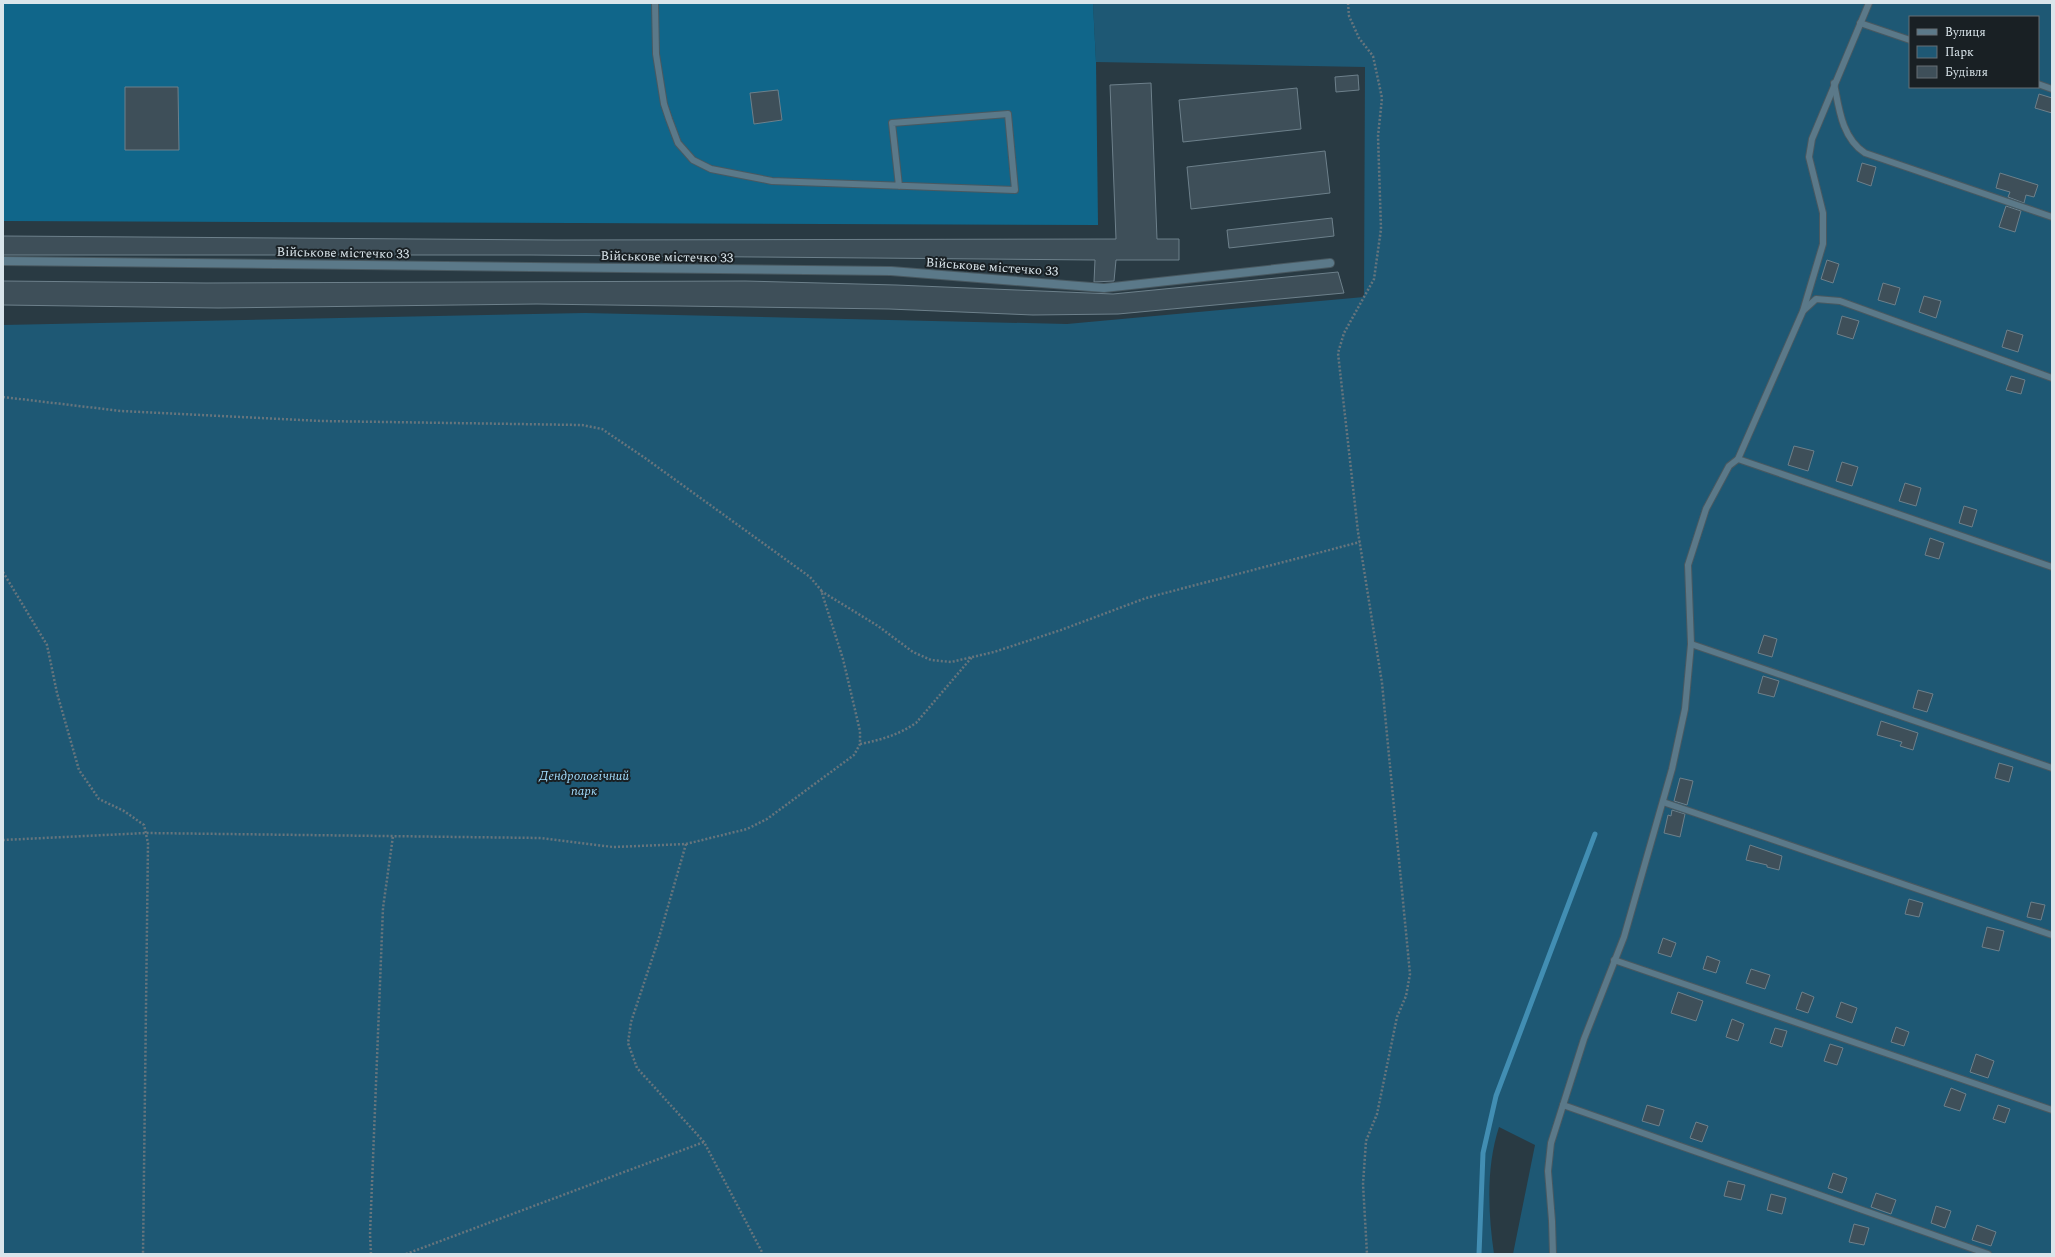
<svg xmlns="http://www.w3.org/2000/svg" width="2055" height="1257" viewBox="0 0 2055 1257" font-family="Spectral,serif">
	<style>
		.green { fill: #1e5874; fill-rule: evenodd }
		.forest { fill: #10668a }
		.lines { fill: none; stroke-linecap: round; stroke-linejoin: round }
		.stream { stroke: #428eb3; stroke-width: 5 }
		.building { fill: #3e4f59; stroke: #6d808b }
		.service-casing { stroke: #495961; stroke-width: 8 }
		.minor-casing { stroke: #495961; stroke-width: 10 }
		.path { stroke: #67757d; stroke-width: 2.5; stroke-dasharray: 2 2; stroke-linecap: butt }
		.service { stroke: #5b7989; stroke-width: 6 }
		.minor { stroke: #5b7989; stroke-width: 8 }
		.labels { text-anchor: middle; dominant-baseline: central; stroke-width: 4; stroke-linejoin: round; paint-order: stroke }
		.street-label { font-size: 13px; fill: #dae5eb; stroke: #192024 }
		.park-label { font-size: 13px; font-style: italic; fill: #a2dcfc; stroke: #192024 }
	</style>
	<rect width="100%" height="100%" fill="#293a43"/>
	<path class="green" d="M1093 3H2052V1254H1513L1535 1145 1499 1127C1486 1167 1488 1213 1494 1254H3V325L585 313 1067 324 1364 297 1365 67 1096 62ZM1910 17H2038V87H1910Z"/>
	<polygon class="forest" points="3,3 1093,3 1096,62 1098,225 3,221"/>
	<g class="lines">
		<polyline class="stream" points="1479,1254 1483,1153 1496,1096 1595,834"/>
	</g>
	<g class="building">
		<polygon points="1358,75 1359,90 1336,92 1335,77"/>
		<polygon points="1151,83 1157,239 1179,239 1179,260 1116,260 1114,281 1094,282 1095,260 530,255 3,255 3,236 556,240 1116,239 1110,85"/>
		<polygon points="125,87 178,87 179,150 125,150"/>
		<polygon points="1297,88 1301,129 1183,142 1179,100"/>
		<polygon points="778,90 782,120 754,124 750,93"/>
		<polygon points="2039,94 2052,98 2052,113 2035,108"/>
		<polygon points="1325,151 1330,193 1191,209 1187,167"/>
		<polygon points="1862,163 1876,167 1871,186 1857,181"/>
		<polygon points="2000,173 2038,185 2034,197 2026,195 2024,203 2008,197 2010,192 1996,188"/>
		<polygon points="2006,206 2021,211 2015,232 1999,227"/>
		<polygon points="1332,218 1334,236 1229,248 1227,230"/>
		<polygon points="1827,260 1839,264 1833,283 1821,279"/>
		<polygon points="1338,272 1344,293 1118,314 1033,315 889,309 537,304 218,308 3,305 3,281 206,283 745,281 896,285 1113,294"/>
		<polygon points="1883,283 1900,288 1895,305 1878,300"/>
		<polygon points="1924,296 1941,301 1936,318 1919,312"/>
		<polygon points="1842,316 1859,321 1853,339 1837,334"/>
		<polygon points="2007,330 2023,335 2018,352 2002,347"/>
		<polygon points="2011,376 2025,380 2021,394 2006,390"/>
		<polygon points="1794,446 1814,451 1808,471 1788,465"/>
		<polygon points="1842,462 1858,467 1852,486 1836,481"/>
		<polygon points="1905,483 1921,488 1916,506 1899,501"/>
		<polygon points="1964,506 1977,510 1972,527 1959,523"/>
		<polygon points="1930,538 1944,543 1939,559 1925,555"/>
		<polygon points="1764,635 1777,639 1772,657 1758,653"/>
		<polygon points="1763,676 1779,681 1774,697 1758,693"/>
		<polygon points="1918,690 1933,694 1927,712 1913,708"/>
		<polygon points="1881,721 1918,733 1913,750 1900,746 1902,742 1877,735"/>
		<polygon points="1999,763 2013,767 2009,782 1995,778"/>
		<polygon points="1680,778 1693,781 1687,805 1674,801"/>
		<polygon points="1672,810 1685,814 1680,837 1664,833 1668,815 1671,816"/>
		<polygon points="1750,845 1782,856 1779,870 1767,867 1767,865 1746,860"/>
		<polygon points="1909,899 1923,903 1919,917 1905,914"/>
		<polygon points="2031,902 2045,905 2041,920 2027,917"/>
		<polygon points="1987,927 2004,931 1999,951 1982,947"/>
		<polygon points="1663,938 1676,943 1671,957 1658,953"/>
		<polygon points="1707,956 1720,961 1716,973 1703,969"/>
		<polygon points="1751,969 1770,975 1765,989 1746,983"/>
		<polygon points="1678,992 1703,1001 1696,1021 1671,1013"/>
		<polygon points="1802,992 1814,997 1808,1013 1796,1009"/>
		<polygon points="1841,1002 1857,1008 1852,1023 1836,1017"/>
		<polygon points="1732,1019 1744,1024 1738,1041 1726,1037"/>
		<polygon points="1896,1027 1909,1032 1904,1046 1891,1042"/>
		<polygon points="1775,1028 1787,1031 1782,1047 1770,1043"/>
		<polygon points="1830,1044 1843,1048 1837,1065 1824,1061"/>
		<polygon points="1976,1054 1994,1061 1988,1078 1970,1072"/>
		<polygon points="1951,1088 1966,1094 1960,1111 1944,1106"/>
		<polygon points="1647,1105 1664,1110 1659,1126 1642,1121"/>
		<polygon points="1998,1105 2010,1109 2005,1123 1993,1119"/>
		<polygon points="1696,1122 1708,1126 1702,1142 1690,1138"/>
		<polygon points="1833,1173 1847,1178 1842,1193 1828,1188"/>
		<polygon points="1728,1181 1745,1185 1741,1200 1724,1196"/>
		<polygon points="1876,1193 1896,1200 1891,1214 1871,1207"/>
		<polygon points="1771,1194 1786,1198 1782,1214 1767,1210"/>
		<polygon points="1936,1206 1951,1211 1945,1228 1931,1223"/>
		<polygon points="1854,1224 1869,1228 1864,1245 1849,1242"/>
		<polygon points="1977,1225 1996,1232 1991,1246 1972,1240"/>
	</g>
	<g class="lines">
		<defs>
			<g id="service">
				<polyline points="655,3 656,54 664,104 669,119 678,143 693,160 711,169 772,181 1015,190 1008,114 892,123 899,186"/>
				<polyline points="1860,23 1910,40"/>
				<path d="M1834 83C1839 109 1842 138 1865 153L2052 217"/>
				<polyline points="2038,84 2052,89"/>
				<polyline points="1804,310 1816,299 1840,301 2052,378"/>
				<polyline points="1738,459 2052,567"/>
				<polyline points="1691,644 2052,768"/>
				<polyline points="1663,802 2052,935"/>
				<polyline points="1614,960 2052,1110"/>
				<polyline points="1563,1105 1988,1254"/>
				<polyline points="1553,1254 1552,1221 1548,1171 1551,1143 1584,1039 1624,937 1672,769 1685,709 1691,644 1688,565 1706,509 1729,466 1738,459 1803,311 1823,244 1823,213 1809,157 1812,139 1869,3"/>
			</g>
			<polyline id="minor" points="3,261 891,271 1104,288 1330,263"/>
		</defs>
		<use href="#service" class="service-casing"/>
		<use href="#minor" class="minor-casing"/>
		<g class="path">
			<polyline points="1348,3 1349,16 1359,38 1373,56 1382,98 1378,136 1381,229 1374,279 1344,333 1338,353 1358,532 1382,683 1410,974 1406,996 1397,1017 1377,1114 1366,1141 1363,1184 1367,1254"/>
			<polyline points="3,397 121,411 321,421 582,425 602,429 645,458 810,577 821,590 843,659 860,731 860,744 854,755 767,819 747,829 686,844 613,847 541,838 146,833 3,840"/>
			<polyline points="3,572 47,645 57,693 79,770 99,799 124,811 144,825 148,843 143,1254"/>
			<polyline points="821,591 878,626 913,652 931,660 951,662 994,652 1061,630 1146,598 1360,542"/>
			<path d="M860 744C881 740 898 735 916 723L972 657"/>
			<polyline points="686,844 658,941 631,1022 628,1043 637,1068 704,1142 763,1254"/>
			<polyline points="371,1254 370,1234 383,908 393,836"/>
			<polyline points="406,1254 704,1142"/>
		</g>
		<use href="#service" class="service"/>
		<use href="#minor" class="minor"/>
	</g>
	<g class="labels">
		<g class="street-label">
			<text transform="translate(343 253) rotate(1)">Військове містечко 33</text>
			<text transform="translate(667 257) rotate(1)">Військове містечко 33</text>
			<text transform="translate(992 267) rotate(4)">Військове містечко 33</text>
		</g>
		<g class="park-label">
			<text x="584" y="776">Дендрологічний<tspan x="584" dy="15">парк</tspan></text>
		</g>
	</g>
	<rect width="2055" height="1257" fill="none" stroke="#dae5eb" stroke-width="8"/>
	<rect x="1909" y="16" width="130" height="72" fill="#192024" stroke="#666f74"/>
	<rect x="1917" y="29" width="20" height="6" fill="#5b7989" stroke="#666f74"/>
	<text x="1945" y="36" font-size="12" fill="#dae5eb">Вулиця</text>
	<rect x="1917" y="46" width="20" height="12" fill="#1e5874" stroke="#666f74"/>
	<text x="1945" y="56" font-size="12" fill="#dae5eb">Парк</text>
	<rect x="1917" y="66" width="20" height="12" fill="#3e4f59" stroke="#666f74"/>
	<text x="1945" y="76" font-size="12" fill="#dae5eb">Будівля</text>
</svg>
